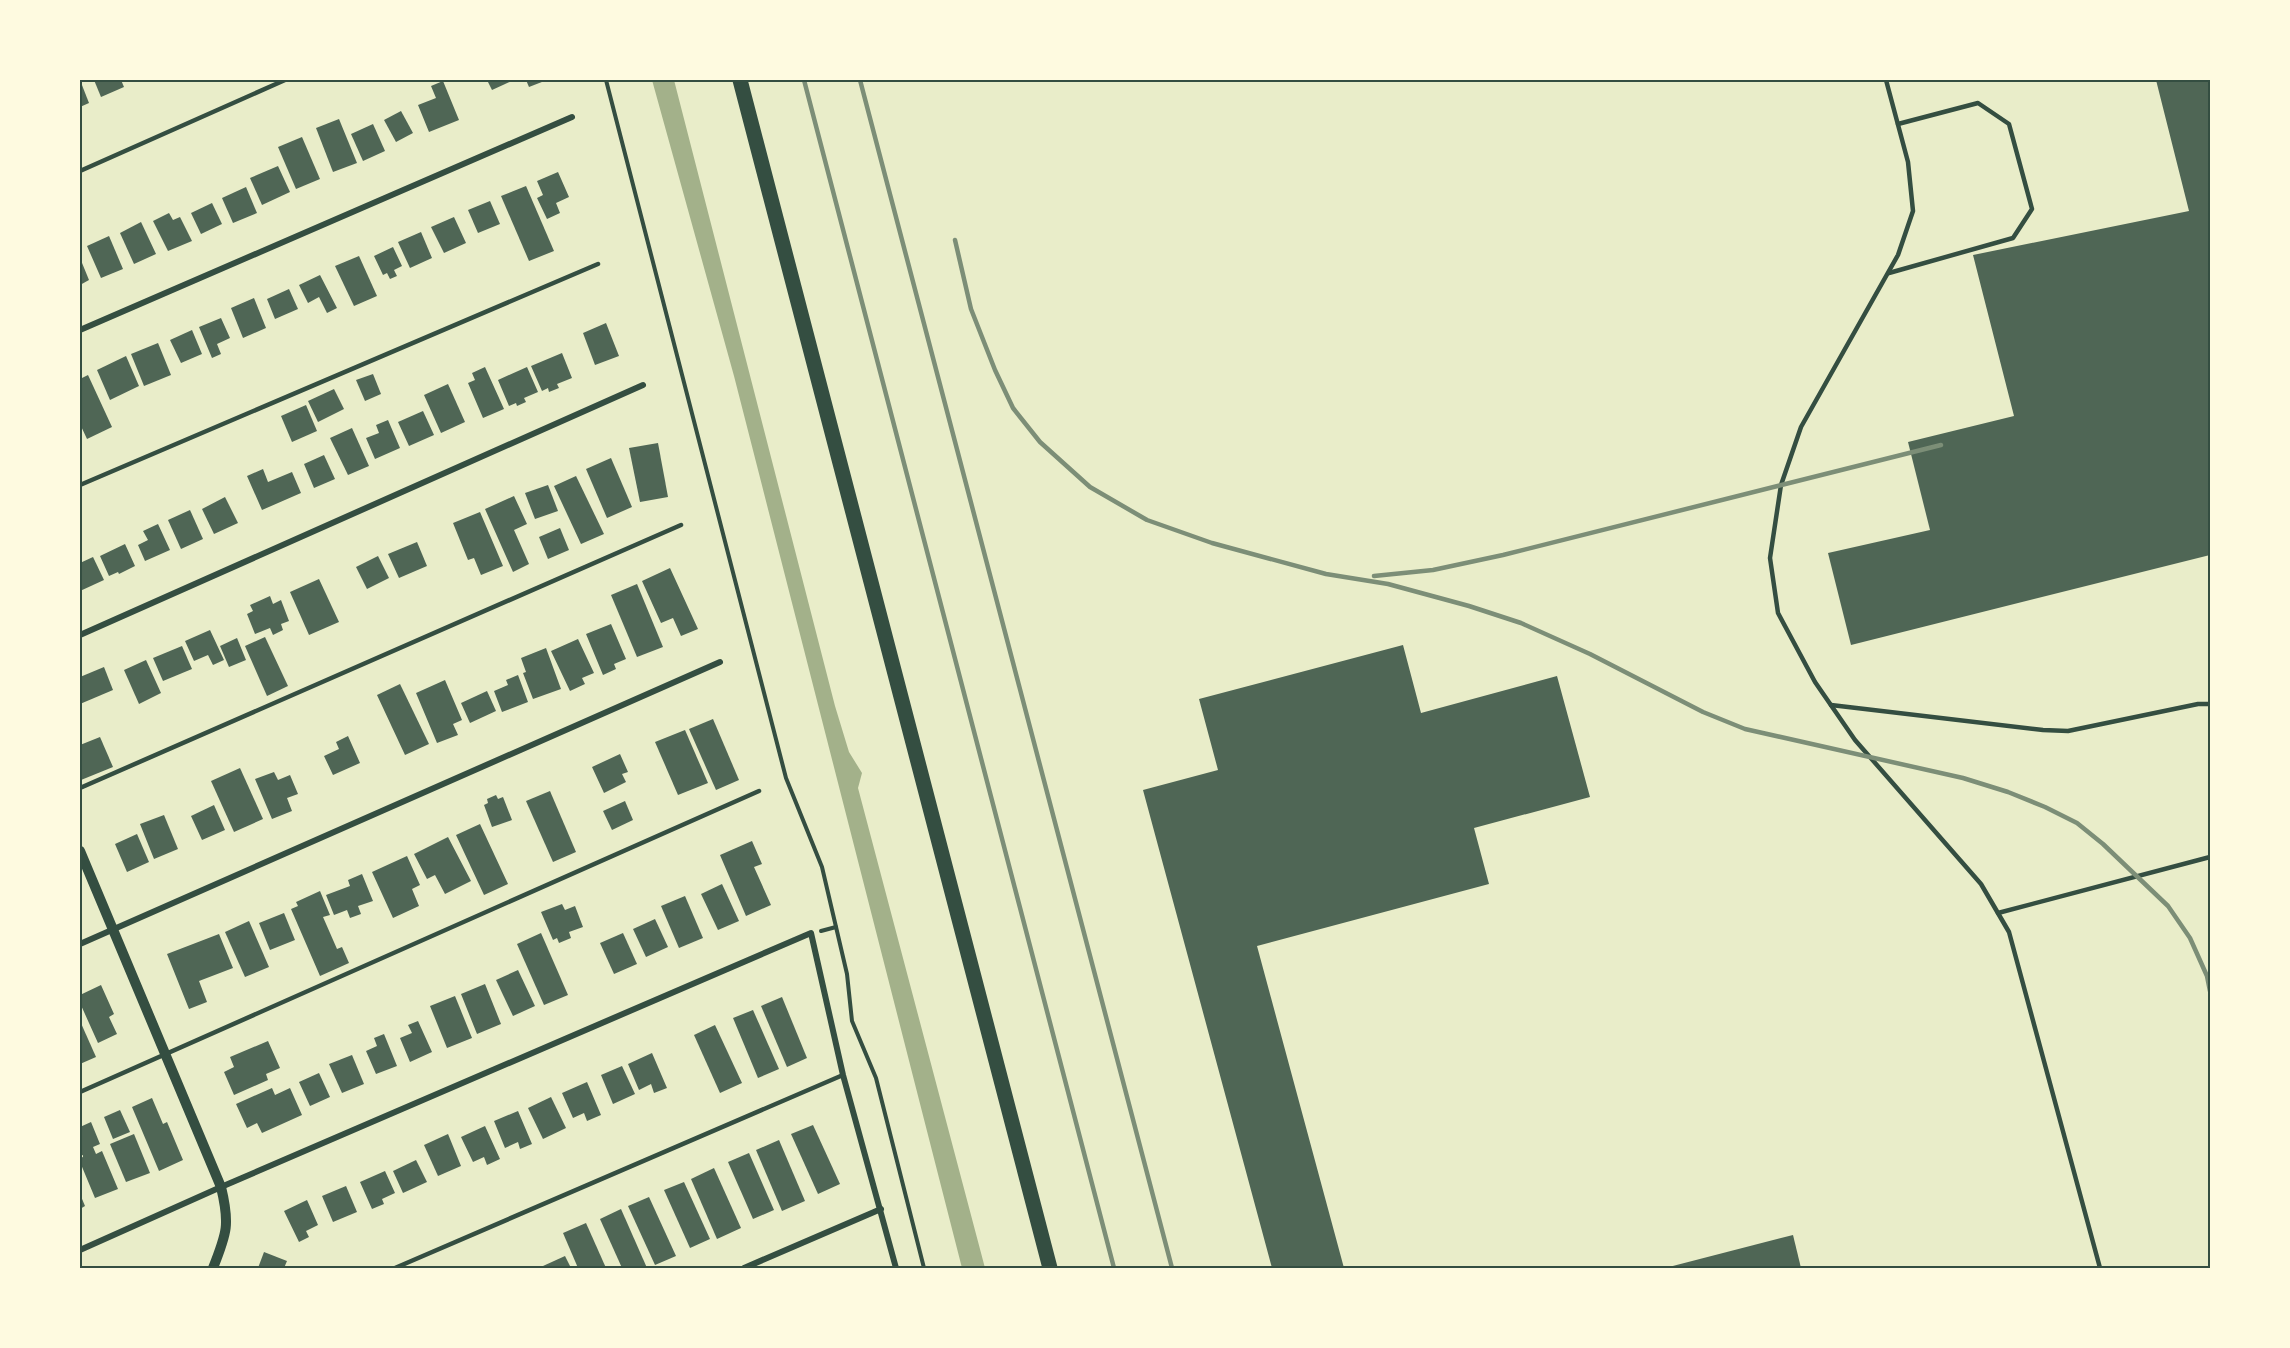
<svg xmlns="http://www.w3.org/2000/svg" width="2290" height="1348" viewBox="0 0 2290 1348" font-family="Poppins,sans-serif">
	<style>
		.water { fill: #a3b18a }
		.building { fill: #4f6655 }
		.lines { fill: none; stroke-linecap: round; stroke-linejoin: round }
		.path { stroke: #344e41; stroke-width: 4 }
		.service { stroke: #344e41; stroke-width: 4.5 }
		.minor { stroke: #344e41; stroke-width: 6 }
		.tertiary { stroke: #344e41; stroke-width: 10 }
		.primary { stroke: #344e41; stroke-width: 15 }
		.rail { stroke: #7c8e77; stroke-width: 4.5 }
		.neatline { fill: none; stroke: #344e41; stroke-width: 2 }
	</style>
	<rect width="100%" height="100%" fill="#e9edc9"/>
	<polygon class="water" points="652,80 674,80 835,706 849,752 862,773 858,788 985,1268 962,1268 734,376"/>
	<g class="building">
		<polygon points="80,80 89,103 80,107"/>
		<polygon points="94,80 121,80 124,87 101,97"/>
		<polygon points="487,80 514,80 492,90"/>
		<polygon points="526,80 547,80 529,87"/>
		<polygon points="2156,80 2210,80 2210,555 1851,645 1828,553 1930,530 1908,442 2014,416 1973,255 2189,211"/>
		<polygon points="443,81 459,120 429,132 418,105 436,98 431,86"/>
		<polygon points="401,111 413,133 396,142 384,120"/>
		<polygon points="339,119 357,163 333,172 316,128"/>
		<polygon points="373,124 385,151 363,161 351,134"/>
		<polygon points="302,137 320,179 296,189 278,147"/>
		<polygon points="278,166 290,192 262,205 250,178"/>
		<polygon points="558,172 569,197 556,203 560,213 547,219 537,198 543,195 537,181"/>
		<polygon points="526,186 554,251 529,261 501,196"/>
		<polygon points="246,187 257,213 233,223 222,198"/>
		<polygon points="490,201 500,224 478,233 468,210"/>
		<polygon points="212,203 222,224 201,234 191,213"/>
		<polygon points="169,213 173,220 180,217 192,241 168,251 153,221"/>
		<polygon points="454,217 466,243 444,253 431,227"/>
		<polygon points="141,222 156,254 134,264 120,233"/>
		<polygon points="421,232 432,258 410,268 398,242"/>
		<polygon points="109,236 123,269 101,278 87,246"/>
		<polygon points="393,247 402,266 394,270 397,276 390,279 387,273 383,275 374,256"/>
		<polygon points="359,256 377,296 354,306 335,266"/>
		<polygon points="80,258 89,280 80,285"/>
		<polygon points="320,275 337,308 327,313 319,297 308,303 299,285"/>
		<polygon points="289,289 298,309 275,319 267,299"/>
		<polygon points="254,298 266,328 243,338 231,308"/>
		<polygon points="221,318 230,338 217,344 221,354 212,358 199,327"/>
		<polygon points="606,323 619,356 595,365 583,333"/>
		<polygon points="192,330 202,354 181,363 170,340"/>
		<polygon points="158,343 171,375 144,386 131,354"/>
		<polygon points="562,353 572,378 557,384 559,388 549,392 548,388 542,391 531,366"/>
		<polygon points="126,356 139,386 110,400 97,370"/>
		<polygon points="485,367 504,409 483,418 468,383 475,380 472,373"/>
		<polygon points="527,367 538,392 524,398 526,402 517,406 516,403 509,406 498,380"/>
		<polygon points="373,374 381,394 365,401 356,380"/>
		<polygon points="88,375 112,427 87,439 80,424 80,379"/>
		<polygon points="448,384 465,422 441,433 424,395"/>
		<polygon points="334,389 344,409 318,422 308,401"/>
		<polygon points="306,405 317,431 292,442 281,416"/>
		<polygon points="423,411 434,435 409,446 398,422"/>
		<polygon points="388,420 400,448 375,459 366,438 379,433 376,425"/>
		<polygon points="352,428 369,466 348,475 330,438"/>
		<polygon points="658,443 668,497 640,502 629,448"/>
		<polygon points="324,455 335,479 314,488 304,464"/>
		<polygon points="611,458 632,507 607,518 586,469"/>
		<polygon points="263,469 268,482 292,472 301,493 262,510 247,476"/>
		<polygon points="576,476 604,534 581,544 554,486"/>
		<polygon points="548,485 558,511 535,519 525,493"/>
		<polygon points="514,496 527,524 514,530 529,564 513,572 485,509"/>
		<polygon points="225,497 238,523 214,534 202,509"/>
		<polygon points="190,510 203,539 181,549 168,520"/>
		<polygon points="480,512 503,566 481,575 474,558 468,560 453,523"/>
		<polygon points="158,524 170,550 145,561 138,545 148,540 143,531"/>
		<polygon points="560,528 569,550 548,559 539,537"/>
		<polygon points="417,542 427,566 399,578 388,554"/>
		<polygon points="125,544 135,566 119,574 118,572 109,576 100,556"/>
		<polygon points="378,556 389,578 367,589 356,567"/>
		<polygon points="93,557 104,580 80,591 80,563"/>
		<polygon points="670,568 698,629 681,636 673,618 661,623 642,581"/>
		<polygon points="319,579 339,622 309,635 290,592"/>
		<polygon points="637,584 663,647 637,657 611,595"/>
		<polygon points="270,596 273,604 281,600 289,621 281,624 283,630 273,635 270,628 255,634 247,614 253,611 250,605"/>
		<polygon points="611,624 626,659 614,664 616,669 603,675 586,634"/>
		<polygon points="210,630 224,660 213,665 208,655 194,661 185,641"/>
		<polygon points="265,637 288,686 267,696 245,646"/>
		<polygon points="237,638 246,660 229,667 220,646"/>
		<polygon points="578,639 594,673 582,678 585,684 570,691 551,651"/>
		<polygon points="1403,645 1421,713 1557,676 1590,797 1474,828 1489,884 1257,946 1344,1268 1272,1268 1143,790 1218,770 1199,699"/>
		<polygon points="182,646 192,669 163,681 153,658"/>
		<polygon points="546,648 561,689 533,699 523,673 526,672 521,658"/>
		<polygon points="146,660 161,693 139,704 124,670"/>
		<polygon points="104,667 113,690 80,704 80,677"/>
		<polygon points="518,675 528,702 502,712 494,691 508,685 506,680"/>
		<polygon points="445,680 462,720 453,724 458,735 437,743 416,693"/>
		<polygon points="400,684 429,744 405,755 377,695"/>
		<polygon points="487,691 496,711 470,723 461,703"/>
		<polygon points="713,719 739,780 716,790 689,729"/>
		<polygon points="685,730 708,783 678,795 655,742"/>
		<polygon points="348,736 360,763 333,775 324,756 339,749 336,742"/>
		<polygon points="100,737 113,767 81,780 80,745"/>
		<polygon points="620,754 628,772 622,774 626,782 604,793 592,767"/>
		<polygon points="240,768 263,819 234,832 211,781"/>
		<polygon points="274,772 278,780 290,775 298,794 287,798 292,811 272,819 255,779"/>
		<polygon points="550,791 576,852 553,862 526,801"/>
		<polygon points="496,795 498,799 503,797 512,820 492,827 484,805 488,803 487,799"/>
		<polygon points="625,801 633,820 612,830 603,811"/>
		<polygon points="214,805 225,830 202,840 191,816"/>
		<polygon points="164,815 178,849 154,859 140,824"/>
		<polygon points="480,824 508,884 484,895 456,835"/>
		<polygon points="137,834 149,862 127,872 115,844"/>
		<polygon points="448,837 471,881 445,894 435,875 427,879 414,854"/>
		<polygon points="752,841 762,864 754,867 771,905 746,916 720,855"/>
		<polygon points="407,856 420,885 412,889 419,906 393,918 372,872"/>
		<polygon points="362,874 373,901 358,906 361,914 350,918 347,910 334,915 326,895 350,886 348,880"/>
		<polygon points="722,884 739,921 718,930 701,894"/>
		<polygon points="320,891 330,915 323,917 337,949 342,947 349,963 320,976 291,909 298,906 296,902"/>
		<polygon points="685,896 703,938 679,948 661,906"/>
		<polygon points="562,904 565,910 575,906 583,927 569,932 571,938 559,943 557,938 553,940 541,912"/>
		<polygon points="284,913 295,940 270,950 259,923"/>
		<polygon points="655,919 668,947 646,957 633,929"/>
		<polygon points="249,921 269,967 245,977 225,932"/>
		<polygon points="541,933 568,995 544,1005 517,944"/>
		<polygon points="623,933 637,964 614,974 600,943"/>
		<polygon points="219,934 233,968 199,981 207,1002 189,1009 167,954"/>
		<polygon points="518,970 535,1006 513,1016 496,980"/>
		<polygon points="485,984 501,1024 477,1034 461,994"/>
		<polygon points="101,985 114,1014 109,1017 117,1034 98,1043 80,1003 80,995"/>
		<polygon points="455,996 472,1038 447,1048 430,1006"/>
		<polygon points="782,997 807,1058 787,1067 761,1006"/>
		<polygon points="753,1010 779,1069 758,1078 733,1018"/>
		<polygon points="80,1021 96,1057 80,1064"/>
		<polygon points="418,1021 432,1052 410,1062 400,1038 412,1033 408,1025"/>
		<polygon points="715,1025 742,1083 720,1093 694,1035"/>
		<polygon points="384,1034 397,1066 376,1074 366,1051 377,1046 374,1038"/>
		<polygon points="268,1041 280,1068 266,1074 268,1080 234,1095 224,1072 234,1067 230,1057"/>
		<polygon points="652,1053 667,1088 654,1093 651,1084 639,1090 628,1064"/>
		<polygon points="352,1055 364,1084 342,1093 329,1064"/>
		<polygon points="622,1066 635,1094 613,1104 601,1075"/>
		<polygon points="319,1073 330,1097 310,1106 299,1082"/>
		<polygon points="587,1082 601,1115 587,1121 584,1113 573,1118 562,1093"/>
		<polygon points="272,1088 275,1095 290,1088 302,1115 262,1133 257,1123 247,1128 236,1104"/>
		<polygon points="551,1097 566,1128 543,1139 528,1108"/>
		<polygon points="152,1098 163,1124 167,1122 183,1160 159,1171 132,1107"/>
		<polygon points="120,1110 130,1132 113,1139 104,1117"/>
		<polygon points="518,1111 532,1144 520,1149 518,1142 505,1148 494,1121"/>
		<polygon points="91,1122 100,1144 93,1147 96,1154 102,1151 118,1189 95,1198 80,1162 80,1158 83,1157 83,1155 80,1156 80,1127"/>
		<polygon points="813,1125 840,1184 818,1194 791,1134"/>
		<polygon points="485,1126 500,1159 487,1165 484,1157 473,1162 461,1137"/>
		<polygon points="134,1134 150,1173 126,1182 110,1144"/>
		<polygon points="448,1134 461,1166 438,1176 424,1145"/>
		<polygon points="779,1140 805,1201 782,1211 756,1150"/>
		<polygon points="749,1153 774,1210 753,1219 728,1162"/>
		<polygon points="416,1160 427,1182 403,1193 393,1171"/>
		<polygon points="714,1168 741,1228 717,1239 691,1179"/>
		<polygon points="385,1171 395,1193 382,1199 384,1204 372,1209 360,1182"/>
		<polygon points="684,1182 710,1239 690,1248 664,1190"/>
		<polygon points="346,1186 357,1212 333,1222 322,1196"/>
		<polygon points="80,1194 85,1206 80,1209"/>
		<polygon points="649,1197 676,1256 655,1265 628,1206"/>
		<polygon points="307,1200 318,1225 306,1231 309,1237 299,1242 284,1211"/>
		<polygon points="621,1209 647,1268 622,1268 600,1219"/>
		<polygon points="586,1223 606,1268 578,1268 563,1233"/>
		<polygon points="1793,1235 1801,1268 1665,1268"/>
		<polygon points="264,1252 287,1261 284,1268 258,1268"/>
		<polygon points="565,1256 571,1268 544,1268 543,1266"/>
	</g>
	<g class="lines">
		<g class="path">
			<polyline points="606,80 786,778 822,867 847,974 852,1021 876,1078 924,1268"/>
			<polyline points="821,931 836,927"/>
		</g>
		<g class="service">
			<polyline points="1886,80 1908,162 1913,211 1898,255 1801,427 1781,485 1770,558 1778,613 1815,682 1855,740 1981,884 2009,932 2100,1268"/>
			<polyline points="80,171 285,80"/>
			<polyline points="1889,273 2013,238 2032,209 2009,124 1978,103 1898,124"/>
			<polyline points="80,485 598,264"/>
			<polyline points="1831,705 2043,730 2068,731 2198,704 2210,704"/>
			<polyline points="80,788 681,525"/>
			<polyline points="1998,913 2210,857"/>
			<polyline points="80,1092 759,791"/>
			<polyline points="395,1268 843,1075"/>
		</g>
		<g class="minor">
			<polyline points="80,330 572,117"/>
			<polyline points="80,635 643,385"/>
			<polyline points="80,944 720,662"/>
			<polyline points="80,1250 221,1187 811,933 843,1075 896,1268"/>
			<polyline points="744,1268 881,1209"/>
		</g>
		<path class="tertiary" d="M80 851 221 1187C230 1224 227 1233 213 1268"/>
		<polyline class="primary" points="740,80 1050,1268"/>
		<g class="rail">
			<polyline points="804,80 1114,1268"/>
			<polyline points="860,80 1172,1268"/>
			<polyline points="955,240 971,309 995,370 1013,408 1040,442 1090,487 1147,520 1212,543 1326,574 1388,584 1469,606 1521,623 1590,654 1703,712 1745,729 1963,778 2008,792 2045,807 2077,823 2103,844 2168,906 2190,938 2207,976 2210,991"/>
			<polyline points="1374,576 1433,570 1503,555 1941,445"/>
		</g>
	</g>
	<rect width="2290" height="1348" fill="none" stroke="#fefae0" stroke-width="162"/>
	<rect x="81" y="81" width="2128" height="1186" class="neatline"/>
</svg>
